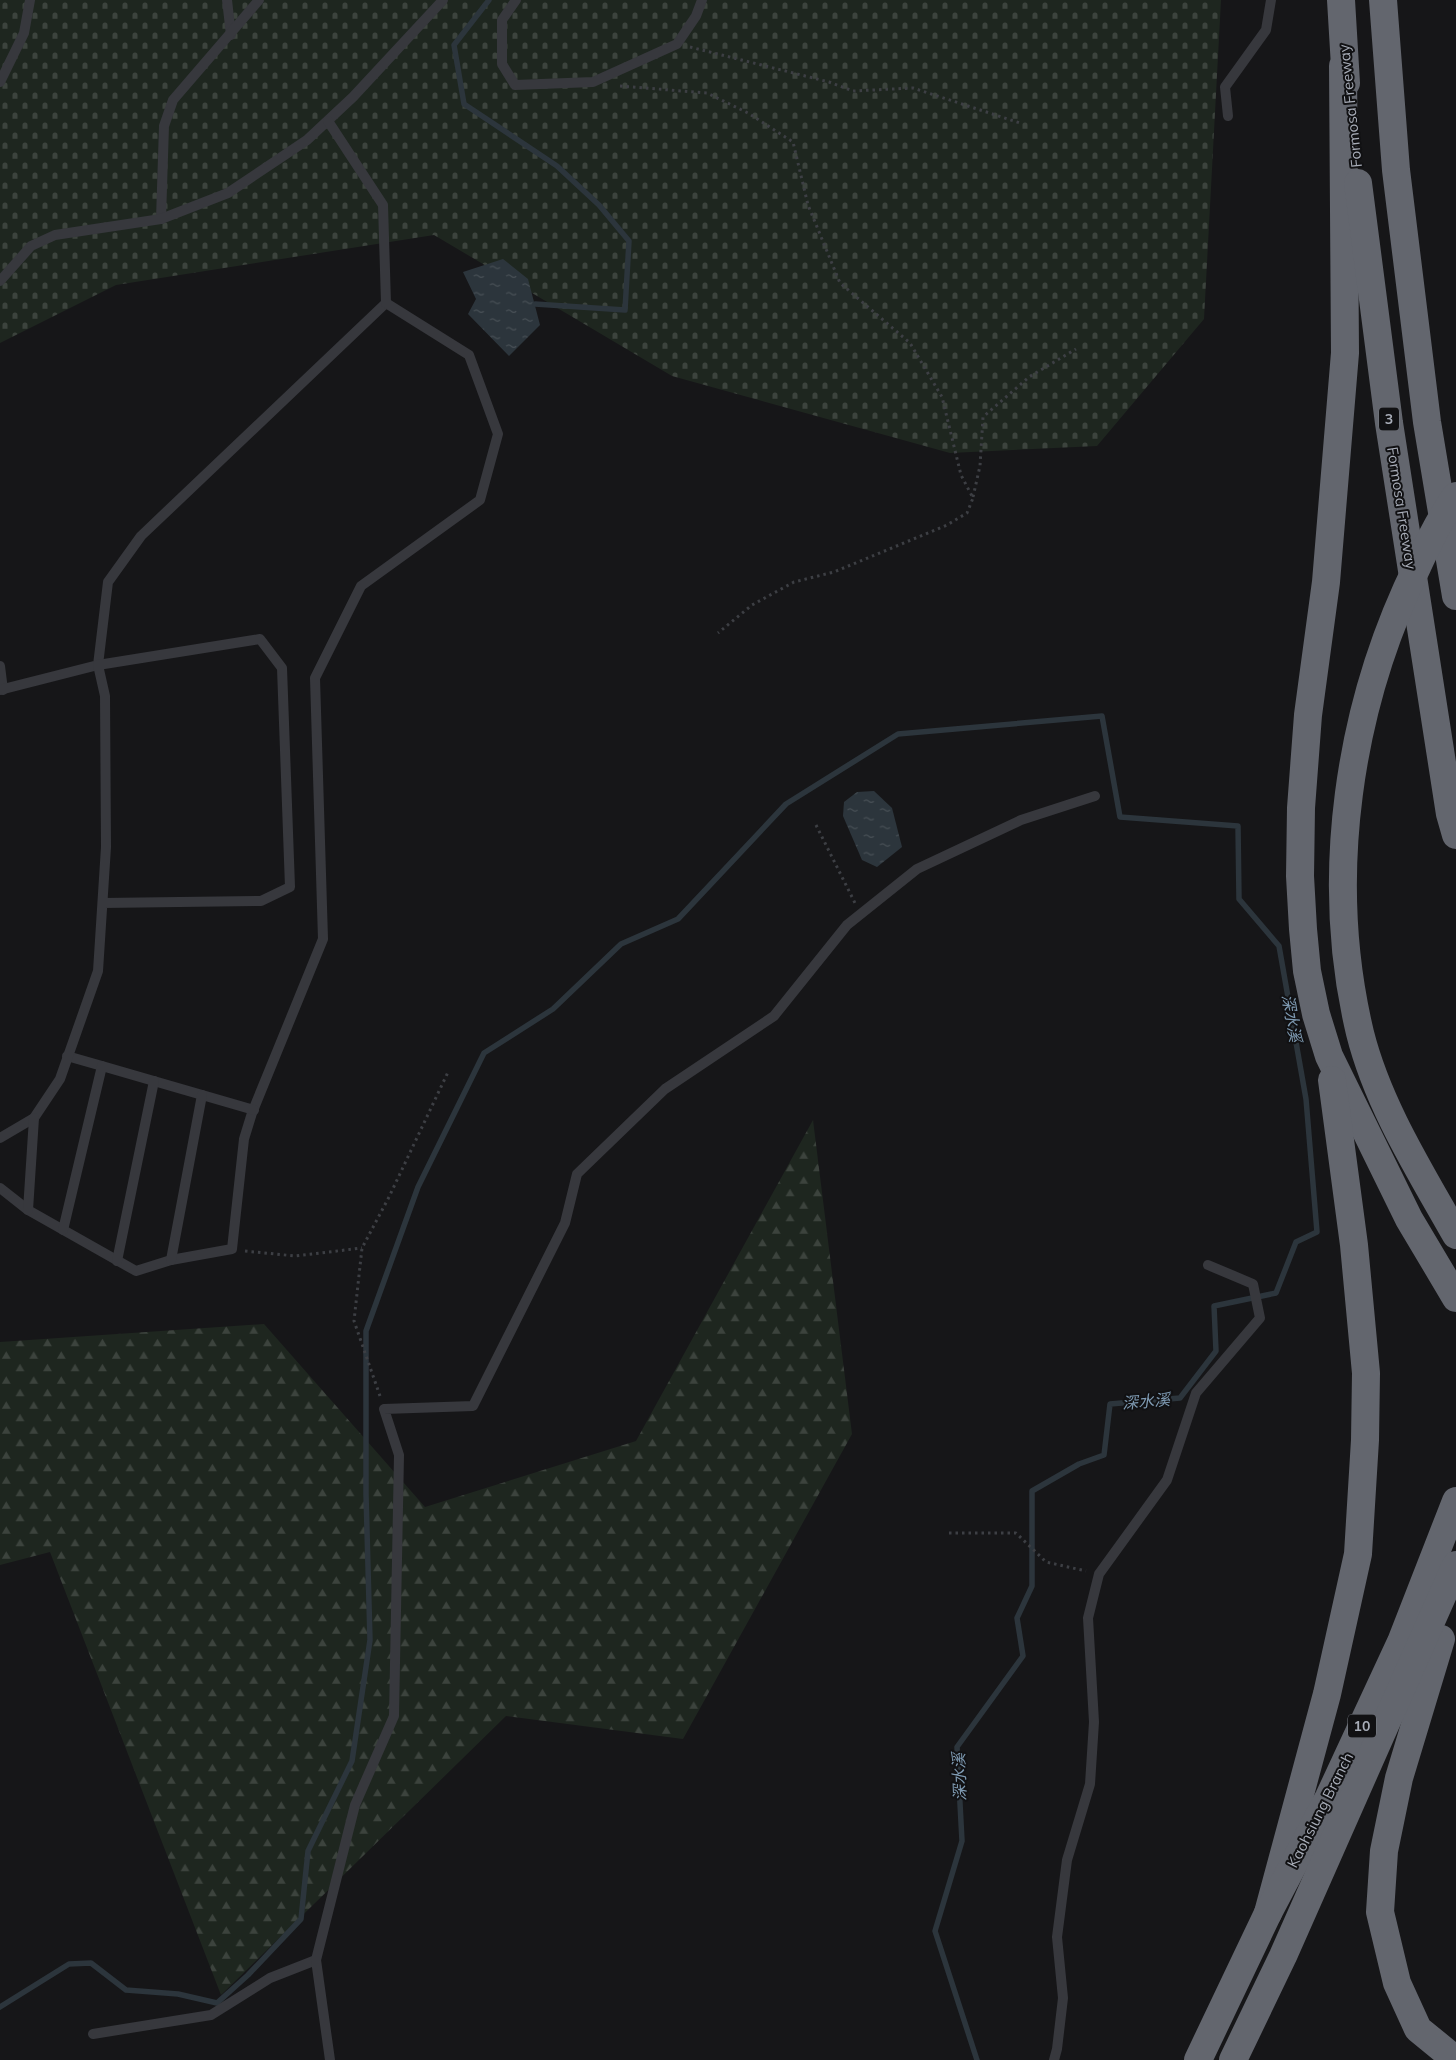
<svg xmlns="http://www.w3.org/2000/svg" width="1456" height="2060" viewBox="0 0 1456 2060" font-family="Mulish,'Noto Sans TC',sans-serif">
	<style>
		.forest { fill: url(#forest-firs) }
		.cemetery { fill: url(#cemetery-stones) }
		.water { fill: url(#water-ripples) }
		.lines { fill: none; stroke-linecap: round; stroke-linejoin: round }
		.stream { stroke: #2c353c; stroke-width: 5.5 }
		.path { stroke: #3d3f44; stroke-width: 3; stroke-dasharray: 2.5 4; stroke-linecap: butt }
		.lane { stroke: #37383d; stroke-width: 10 }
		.highway { stroke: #63666e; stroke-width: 28 }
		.labels { text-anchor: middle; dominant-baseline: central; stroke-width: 4; stroke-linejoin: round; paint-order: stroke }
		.shield { fill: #111113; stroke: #7b7e86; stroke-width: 1 }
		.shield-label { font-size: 14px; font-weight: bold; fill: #a8adb8 }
		.street-label { font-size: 15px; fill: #a8adb8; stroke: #111113 }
		.water-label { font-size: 16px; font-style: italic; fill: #7f9bb3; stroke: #111113 }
	</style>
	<defs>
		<pattern id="forest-firs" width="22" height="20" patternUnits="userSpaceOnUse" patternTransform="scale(1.25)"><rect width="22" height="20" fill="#1e261f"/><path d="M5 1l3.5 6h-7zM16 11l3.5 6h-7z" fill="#3c433d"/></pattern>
		<pattern id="cemetery-stones" width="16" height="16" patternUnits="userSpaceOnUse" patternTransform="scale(1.25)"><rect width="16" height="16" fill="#1e261f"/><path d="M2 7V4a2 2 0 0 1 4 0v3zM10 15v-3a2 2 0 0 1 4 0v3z" fill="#3c433d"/></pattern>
		<pattern id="water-ripples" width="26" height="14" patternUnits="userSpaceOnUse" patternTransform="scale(1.25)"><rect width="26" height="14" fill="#2c353c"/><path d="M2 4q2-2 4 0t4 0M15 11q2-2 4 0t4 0" fill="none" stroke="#485056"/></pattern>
	</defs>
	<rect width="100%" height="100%" fill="#161618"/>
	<polygon class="forest" points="813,1120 852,1434 683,1739 506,1716 221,1995 50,1552 0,1565 0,1342 264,1324 425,1507 636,1441"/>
	<polygon class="cemetery" points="0,0 1221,0 1204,319 1097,446 950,453 672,376 434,235 116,285 0,343"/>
	<g class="water">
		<polygon points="503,259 528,279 540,325 509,356 468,314 476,299 463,272"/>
		<polygon points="874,791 892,808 902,847 877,867 862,860 843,816 844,802 857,792"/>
	</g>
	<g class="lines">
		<g class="stream">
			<polyline points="489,0 454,45 464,104 557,166 599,205 629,241 625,310 535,304"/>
			<polyline points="0,2007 69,1964 91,1963 126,1990 178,1994 217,2003 248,1975 301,1919 308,1851 352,1761 370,1640 366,1494 366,1331 418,1187 484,1053 553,1009 621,944 678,919 786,804 898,734 1102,716 1120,817 1238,826 1239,899 1279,946 1306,1099 1317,1232 1296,1242 1276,1293 1214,1306 1216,1351 1180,1398 1110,1404 1104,1455 1079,1464 1032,1491 1032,1586 1017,1618 1023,1656 957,1747 962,1841 935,1931 977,2060"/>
		</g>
		<g class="path">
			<polyline points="690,47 829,82 853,91 913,88 1020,123"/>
			<polyline points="620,86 707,93 748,113 793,142 808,205 840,283 910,343 942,397 961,475 973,498 967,513 947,525 834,572 794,582 752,605 718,633"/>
			<polyline points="973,497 980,466 983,417 1029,377 1076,349"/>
			<polyline points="816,825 855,903"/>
			<polyline points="245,1251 295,1256 362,1248"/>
			<polyline points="380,1396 354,1321 362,1248 389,1197 449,1070"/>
			<polyline points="949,1533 1016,1533 1046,1562 1086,1571"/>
		</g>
		<g class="lane">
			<polyline points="227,0 231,35"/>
			<polyline points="516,0 502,20 502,64 515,85 593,82 677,44 696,16 702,0"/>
			<polyline points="0,82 24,33 30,0"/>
			<polyline points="1228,116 1225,87 1266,30 1271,0"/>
			<polyline points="161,219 164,126 173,100 259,0"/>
			<polyline points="0,281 31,246 55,235 161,219 228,193 307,140 353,97 443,0"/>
			<polyline points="0,666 3,690"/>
			<polyline points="0,690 98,665 108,582 141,536 386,303"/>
			<polyline points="67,1056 102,1066"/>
			<polyline points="0,1138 34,1118 60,1079 98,971 106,847 105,696 98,665 260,639 282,668 290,887 261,901 103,903"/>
			<polyline points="0,1188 28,1210 136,1271 171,1260 232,1249 244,1139 252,1113 323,939 315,678 361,586 480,500 498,434 469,355 386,303 383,205 328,121"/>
			<polyline points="28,1210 34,1118"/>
			<polyline points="63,1230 102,1066 254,1110"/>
			<polyline points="171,1260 202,1095"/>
			<polyline points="117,1261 154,1081"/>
			<polyline points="93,2034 211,2015 270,1978 316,1960"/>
			<polyline points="330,2060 316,1960 355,1805 394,1716 399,1455 384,1409 473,1406 565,1223 577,1174 665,1089 774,1016 847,925 917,869 1021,820 1095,796"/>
			<polyline points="1054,2060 1057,2049 1063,1998 1057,1937 1067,1860 1090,1784 1094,1722 1088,1618 1099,1574 1167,1480 1196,1393 1260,1318 1253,1284 1208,1265"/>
		</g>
		<g class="highway">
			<polyline points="1341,0 1346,83"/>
			<polyline points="1383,0 1396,170 1427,422 1456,596"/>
			<polyline points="1343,66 1345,353 1326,582 1308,715 1301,808 1300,876 1303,929 1307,971 1316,1014 1329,1056 1409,1219 1456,1298"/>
			<polyline points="1358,183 1389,423 1450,814 1456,835"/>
			<path d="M1456 496C1440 518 1429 541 1418 565 1348 707 1323 878 1360 1033 1378 1105 1420 1171 1456 1235"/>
			<polyline points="1441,1639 1399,1778 1384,1851 1380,1912 1397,1983 1418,2029 1456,2060"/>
			<polyline points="1268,1913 1327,1694 1358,1554 1365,1440 1366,1373 1354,1245 1332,1080"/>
			<polyline points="1198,2060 1268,1913 1329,1797 1401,1642 1456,1501"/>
			<polyline points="1233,2060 1283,1956 1456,1565"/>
		</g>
	</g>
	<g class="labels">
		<g class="shield">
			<rect x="1379" y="407.5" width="20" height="23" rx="4"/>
			<rect x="1348" y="1714.5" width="28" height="23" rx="4"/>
		</g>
		<g class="shield-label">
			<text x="1389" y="419">3</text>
			<text x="1362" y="1726">10</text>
		</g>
		<g class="street-label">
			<text transform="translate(1350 106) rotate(-96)">Formosa Freeway</text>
			<text transform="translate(1402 508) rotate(81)">Formosa Freeway</text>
			<text transform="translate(1320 1810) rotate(-63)">Kaohsiung Branch</text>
		</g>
		<g class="water-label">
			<text transform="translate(1292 1018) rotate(80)">深水溪</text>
			<text transform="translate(1146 1401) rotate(-5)">深水溪</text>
			<text transform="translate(959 1777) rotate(-92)">深水溪</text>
		</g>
	</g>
</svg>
